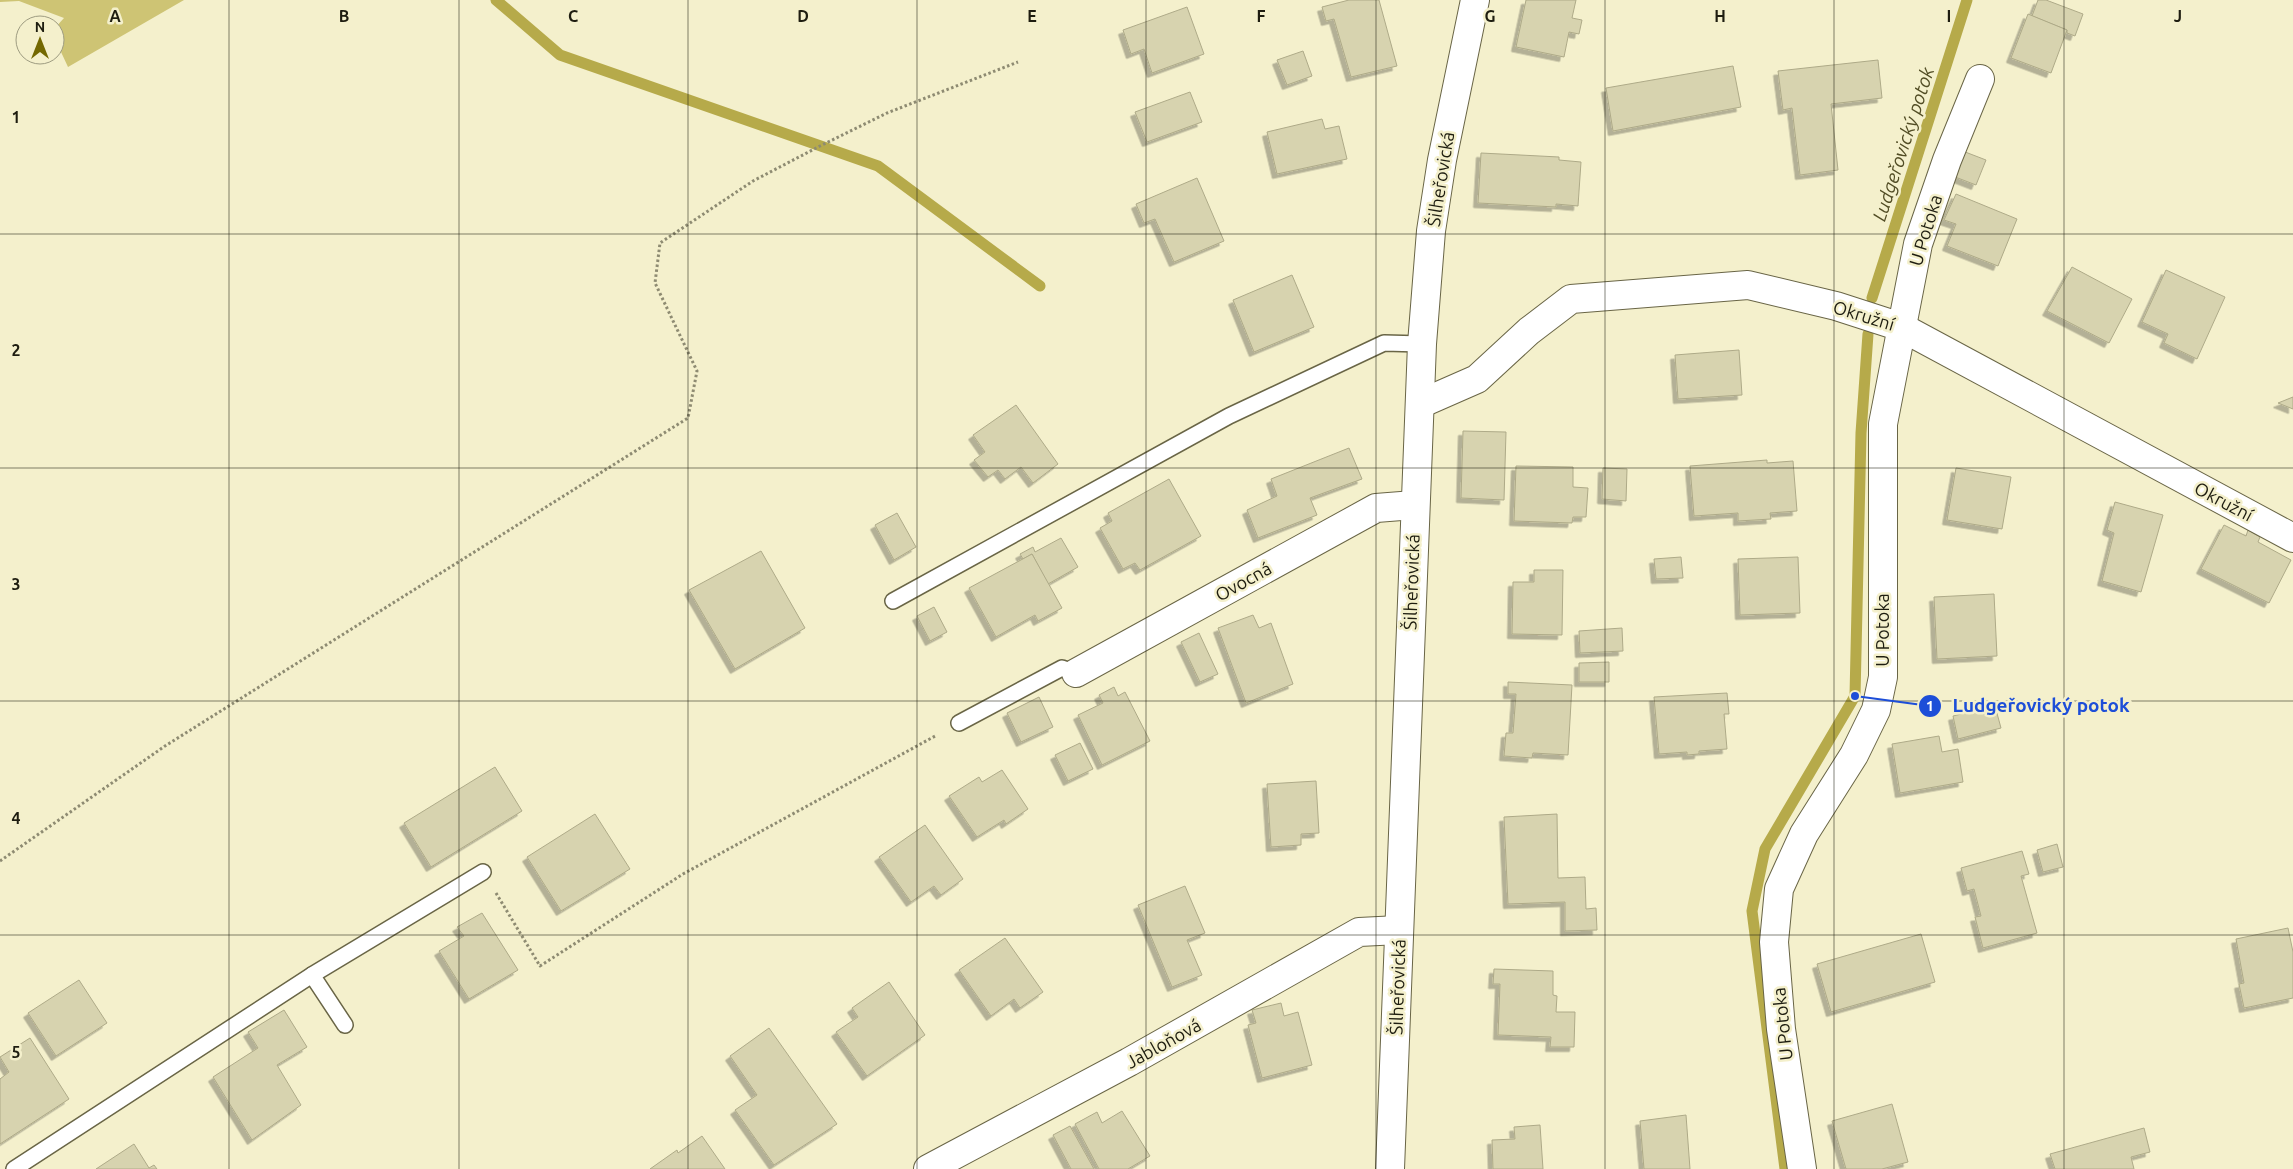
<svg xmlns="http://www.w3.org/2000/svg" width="2293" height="1169" viewBox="0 0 2293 1169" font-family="Ubuntu,sans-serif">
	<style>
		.green { fill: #cec474 }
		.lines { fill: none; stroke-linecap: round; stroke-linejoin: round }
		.stream { stroke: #b6aa4a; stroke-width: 11 }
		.building { fill: #d7d3af; stroke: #aeaa88; filter: url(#shadow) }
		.service-casing { stroke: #696546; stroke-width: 18 }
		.minor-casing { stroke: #696546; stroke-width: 30 }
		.tertiary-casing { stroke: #696546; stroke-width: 30 }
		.path { stroke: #8e8b72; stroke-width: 3; stroke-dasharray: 2.5 2.5; stroke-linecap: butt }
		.service { stroke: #fff; stroke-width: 15 }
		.minor { stroke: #fff; stroke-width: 28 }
		.tertiary { stroke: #fff; stroke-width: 28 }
		.grid { fill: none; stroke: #1e1d10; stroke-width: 1; stroke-opacity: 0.55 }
		.labels { text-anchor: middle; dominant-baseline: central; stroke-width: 5; stroke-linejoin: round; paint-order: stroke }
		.street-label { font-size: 18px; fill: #1e1d10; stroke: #f4f0cc }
		.water-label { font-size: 19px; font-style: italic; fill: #524d25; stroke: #f4f0cc }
		.grid-label { font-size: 16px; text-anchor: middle; font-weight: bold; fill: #1e1d10; stroke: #f4f0cc; stroke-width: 5; stroke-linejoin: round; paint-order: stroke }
		.leader { fill: none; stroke: #1d4ed8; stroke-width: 2 }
		.callout-dot { fill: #1d4ed8; stroke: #f4f0cc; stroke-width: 2 }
		.mark-label { font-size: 15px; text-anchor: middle; font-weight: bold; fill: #fff }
		.callout-label { font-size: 19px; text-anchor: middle; font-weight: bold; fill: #1d4ed8; stroke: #f4f0cc; stroke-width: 5; stroke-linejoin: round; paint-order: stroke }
	</style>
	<defs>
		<filter id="shadow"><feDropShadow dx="-4.5" dy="4.5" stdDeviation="0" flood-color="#0004"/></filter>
	</defs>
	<rect width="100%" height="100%" fill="#f4f0cc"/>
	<polygon class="green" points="0,0 184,0 68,67 55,39 55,28 64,18 19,1 0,2"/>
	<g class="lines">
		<g class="stream">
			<polyline points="496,0 560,55 878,166 1040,286"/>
			<polyline points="1872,298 1967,0"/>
			<polyline points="1785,1169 1752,911 1765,849 1855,696 1861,433 1868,334"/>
		</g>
	</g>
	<g class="building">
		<polygon points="1349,0 1379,0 1397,66 1351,77 1334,19 1326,21 1322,7"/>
		<polygon points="1526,0 1576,0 1572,18 1582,20 1579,34 1569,32 1564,57 1516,47"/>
		<polygon points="2038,0 2046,0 2083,14 2075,36 2067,33 2067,30 2032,16"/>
		<polygon points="1187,7 1204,54 1152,73 1144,49 1131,54 1123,30"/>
		<polygon points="2028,14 2067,30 2051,73 2011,58"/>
		<polygon points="1303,51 1312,76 1287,85 1277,60"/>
		<polygon points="1878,60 1882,98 1831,104 1838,170 1800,175 1792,108 1783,110 1778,71"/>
		<polygon points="1733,66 1741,107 1613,131 1606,88"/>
		<polygon points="1190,92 1202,122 1147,142 1135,112"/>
		<polygon points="1322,119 1325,129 1339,126 1347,159 1277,174 1267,132"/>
		<polygon points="1960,150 1986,160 1976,185 1950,175"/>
		<polygon points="1481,153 1559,157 1559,160 1581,162 1578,206 1556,204 1556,207 1478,203"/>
		<polygon points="1197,178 1224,241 1174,262 1155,219 1144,223 1136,204"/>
		<polygon points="1956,194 2017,219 1998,266 1947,246 1956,224 1944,220"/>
		<polygon points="2072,267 2132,299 2109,343 2047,311"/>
		<polygon points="2166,270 2225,297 2197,359 2164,343 2168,334 2142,322"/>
		<polygon points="1292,275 1314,327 1254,352 1233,300"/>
		<polygon points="1739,350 1742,395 1678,399 1675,355"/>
		<polygon points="2293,397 2293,409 2278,403"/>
		<polygon points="1016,405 1058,464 1033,483 1021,467 1005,479 998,470 988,477 974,460 985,452 973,435"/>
		<polygon points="1463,431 1506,432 1504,500 1461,498"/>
		<polygon points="1349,448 1362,479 1310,498 1317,515 1258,538 1247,510 1277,496 1271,479"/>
		<polygon points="1767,460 1767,463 1793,461 1797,511 1770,513 1771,519 1738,521 1738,513 1694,516 1690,466"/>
		<polygon points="1516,466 1573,467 1573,487 1588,488 1586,517 1573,517 1572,523 1514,521"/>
		<polygon points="1603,468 1627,469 1626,501 1602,499"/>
		<polygon points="1956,468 2011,477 2002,529 1947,520"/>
		<polygon points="1169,479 1201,536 1140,570 1135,563 1123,569 1100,528 1112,521 1108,513"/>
		<polygon points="2115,502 2163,515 2141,592 2102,581 2114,533 2107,530"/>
		<polygon points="897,513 916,547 894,560 875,525"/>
		<polygon points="2224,525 2246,536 2248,530 2260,537 2258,542 2291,560 2269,603 2201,569"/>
		<polygon points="1061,538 1078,567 1048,584 1032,554 1023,559 1020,554 1033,547 1035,552"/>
		<polygon points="761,551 805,628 735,669 689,590"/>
		<polygon points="1032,554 1062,608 1038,621 1035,615 996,637 969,588"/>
		<polygon points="1681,557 1683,578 1656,579 1654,559"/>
		<polygon points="1798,557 1800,613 1740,615 1738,559"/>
		<polygon points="1534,570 1563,570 1562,635 1512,634 1513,582 1534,582"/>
		<polygon points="1994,594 1997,656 1937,659 1934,597"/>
		<polygon points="934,607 947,632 930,641 917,616"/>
		<polygon points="1253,615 1259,628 1271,623 1293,684 1246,703 1218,628"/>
		<polygon points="1622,628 1623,651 1580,653 1579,631"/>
		<polygon points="1199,633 1218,674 1200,682 1181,642"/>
		<polygon points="1609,662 1609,682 1579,682 1579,663"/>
		<polygon points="1508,682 1572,685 1568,755 1533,753 1532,758 1504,756 1506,733 1513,733 1516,694 1508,694"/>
		<polygon points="1114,687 1118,696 1125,692 1150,741 1102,765 1078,715 1103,703 1099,695"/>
		<polygon points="1727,693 1729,714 1724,714 1727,749 1699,751 1699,754 1687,755 1687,752 1659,754 1654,697"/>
		<polygon points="1039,697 1053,727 1021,742 1007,713"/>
		<polygon points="1995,706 2001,728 1958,739 1953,716"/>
		<polygon points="1939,736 1942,752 1958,749 1963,782 1900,793 1892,744"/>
		<polygon points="1080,743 1093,769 1068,781 1055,755"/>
		<polygon points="495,767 522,811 431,867 404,823"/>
		<polygon points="1002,770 1028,809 1006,824 1004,820 977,837 949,796 979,777 982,782"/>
		<polygon points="1316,781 1319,833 1301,834 1301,845 1271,847 1267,784"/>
		<polygon points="595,814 630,869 561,911 527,857"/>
		<polygon points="1557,814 1558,878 1585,877 1586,909 1596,908 1597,930 1565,931 1565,902 1508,904 1504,817"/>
		<polygon points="925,825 963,879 941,895 934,886 911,902 879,857"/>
		<polygon points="2057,844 2063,867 2043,872 2037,850"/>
		<polygon points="2022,851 2029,874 2021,876 2037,933 1983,948 1975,917 1981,916 1974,889 1967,891 1961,868"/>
		<polygon points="1185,886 1205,933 1187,940 1202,975 1172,987 1138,905"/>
		<polygon points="482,913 518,970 469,999 439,951 464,936 457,927"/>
		<polygon points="2288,928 2293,952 2293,998 2244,1008 2239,984 2244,983 2236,939"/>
		<polygon points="1921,934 1935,982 1831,1012 1817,964"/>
		<polygon points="1005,938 1043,992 1020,1008 1014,999 991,1016 959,970"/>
		<polygon points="1494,969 1553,971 1553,995 1557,996 1556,1012 1575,1012 1574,1047 1550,1047 1551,1037 1498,1035 1500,984 1493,984"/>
		<polygon points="79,980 107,1023 56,1056 28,1013"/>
		<polygon points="889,982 925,1035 867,1076 836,1032 858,1017 852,1008"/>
		<polygon points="1281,1003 1284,1016 1298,1012 1312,1065 1262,1078 1248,1025 1256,1023 1252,1010"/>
		<polygon points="284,1010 307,1047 277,1065 301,1105 252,1140 213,1077 258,1048 248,1032"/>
		<polygon points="769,1028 837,1124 774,1165 735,1110 757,1095 730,1056"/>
		<polygon points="30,1038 69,1099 0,1144 0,1079 9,1072 0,1057"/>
		<polygon points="1892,1104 1908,1162 1882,1169 1846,1169 1832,1121"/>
		<polygon points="1122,1111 1150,1156 1128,1169 1099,1169 1075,1124 1097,1112 1102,1123"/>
		<polygon points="1686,1115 1690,1169 1644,1169 1640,1121"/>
		<polygon points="1540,1125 1543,1169 1493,1169 1492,1140 1515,1139 1514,1127"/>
		<polygon points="1070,1126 1094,1169 1071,1169 1053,1135"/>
		<polygon points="2144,1128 2150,1152 2131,1157 2134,1169 2055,1169 2050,1154"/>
		<polygon points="702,1136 725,1169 650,1169 677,1150 678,1153"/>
		<polygon points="134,1144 149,1168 154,1165 157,1169 96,1169"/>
	</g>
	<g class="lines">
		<defs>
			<g id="service">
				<polyline points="893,601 1229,416 1384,343 1422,344"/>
				<polyline points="959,723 1062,668 1076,673"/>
				<polyline points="312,975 345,1025"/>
				<polyline points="14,1169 312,975 483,872"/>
			</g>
			<g id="minor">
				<polyline points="1420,404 1477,379 1529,331 1571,299 1748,285 1836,306 1901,327 2293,538"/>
				<polyline points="1076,673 1376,508 1414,505"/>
				<polyline points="928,1169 1129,1062 1359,932 1399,930"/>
				<polyline points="1802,1169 1781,1029 1774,942 1779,889 1804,834 1854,755 1876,710 1883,677 1883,424 1918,244 1947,160 1980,79"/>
			</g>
			<polyline id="tertiary" points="1390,1169 1422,344 1431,231 1442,160 1475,0"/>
		</defs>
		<use href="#service" class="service-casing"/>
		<use href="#minor" class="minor-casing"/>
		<use href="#tertiary" class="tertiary-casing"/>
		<g class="path">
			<polyline points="0,861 165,746 688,418 697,371 655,283 660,243 753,181 820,146 887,113 1018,62"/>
			<polyline points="496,893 540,966 683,874 937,735"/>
		</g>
		<use href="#service" class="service"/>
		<use href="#minor" class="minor"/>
		<use href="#tertiary" class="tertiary"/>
	</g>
	<path class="grid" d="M229 0V1169M459 0V1169M688 0V1169M917 0V1169M1146 0V1169M1376 0V1169M1605 0V1169M1834 0V1169M2064 0V1169M0 234H2293M0 468H2293M0 701H2293M0 935H2293"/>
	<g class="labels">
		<g class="street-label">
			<text transform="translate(1440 179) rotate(-81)">Šilheřovická</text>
			<text transform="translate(1925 230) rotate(-73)">U Potoka</text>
			<text transform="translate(1864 315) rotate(17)">Okružní</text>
			<text transform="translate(2224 501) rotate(28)">Okružní</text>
			<text transform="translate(1243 581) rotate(-29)">Ovocná</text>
			<text transform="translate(1411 582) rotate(-88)">Šilheřovická</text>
			<text transform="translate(1882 630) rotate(-90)">U Potoka</text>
			<text transform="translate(1397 987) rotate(-88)">Šilheřovická</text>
			<text transform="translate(1782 1024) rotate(-96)">U Potoka</text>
			<text transform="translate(1163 1043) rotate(-29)">Jabloňová</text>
		</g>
		<g class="water-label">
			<text transform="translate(1903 144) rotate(-72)">Ludgeřovický potok</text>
		</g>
	</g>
	<g class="grid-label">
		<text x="115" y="22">A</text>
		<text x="344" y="22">B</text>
		<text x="573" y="22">C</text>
		<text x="803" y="22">D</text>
		<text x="1032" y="22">E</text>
		<text x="1261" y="22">F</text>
		<text x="1490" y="22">G</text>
		<text x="1720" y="22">H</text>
		<text x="1949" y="22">I</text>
		<text x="2178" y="22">J</text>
		<text x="16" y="123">1</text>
		<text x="16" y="356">2</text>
		<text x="16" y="590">3</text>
		<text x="16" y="824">4</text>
		<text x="16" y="1058">5</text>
	</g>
	<path class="leader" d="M1855 696L1930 706"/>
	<g class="callout-dot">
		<circle cx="1855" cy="696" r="5"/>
		<circle cx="1930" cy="706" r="12"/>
	</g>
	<g class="mark-label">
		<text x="1930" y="711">1</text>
	</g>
	<g class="callout-label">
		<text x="2041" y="712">Ludgeřovický potok</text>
	</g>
	<g transform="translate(40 40)"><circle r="24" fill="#f4f0cc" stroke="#9e9c81"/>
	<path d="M0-4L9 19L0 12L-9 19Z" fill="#736800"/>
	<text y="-8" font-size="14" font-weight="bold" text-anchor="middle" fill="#1e1d10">N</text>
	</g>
</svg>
